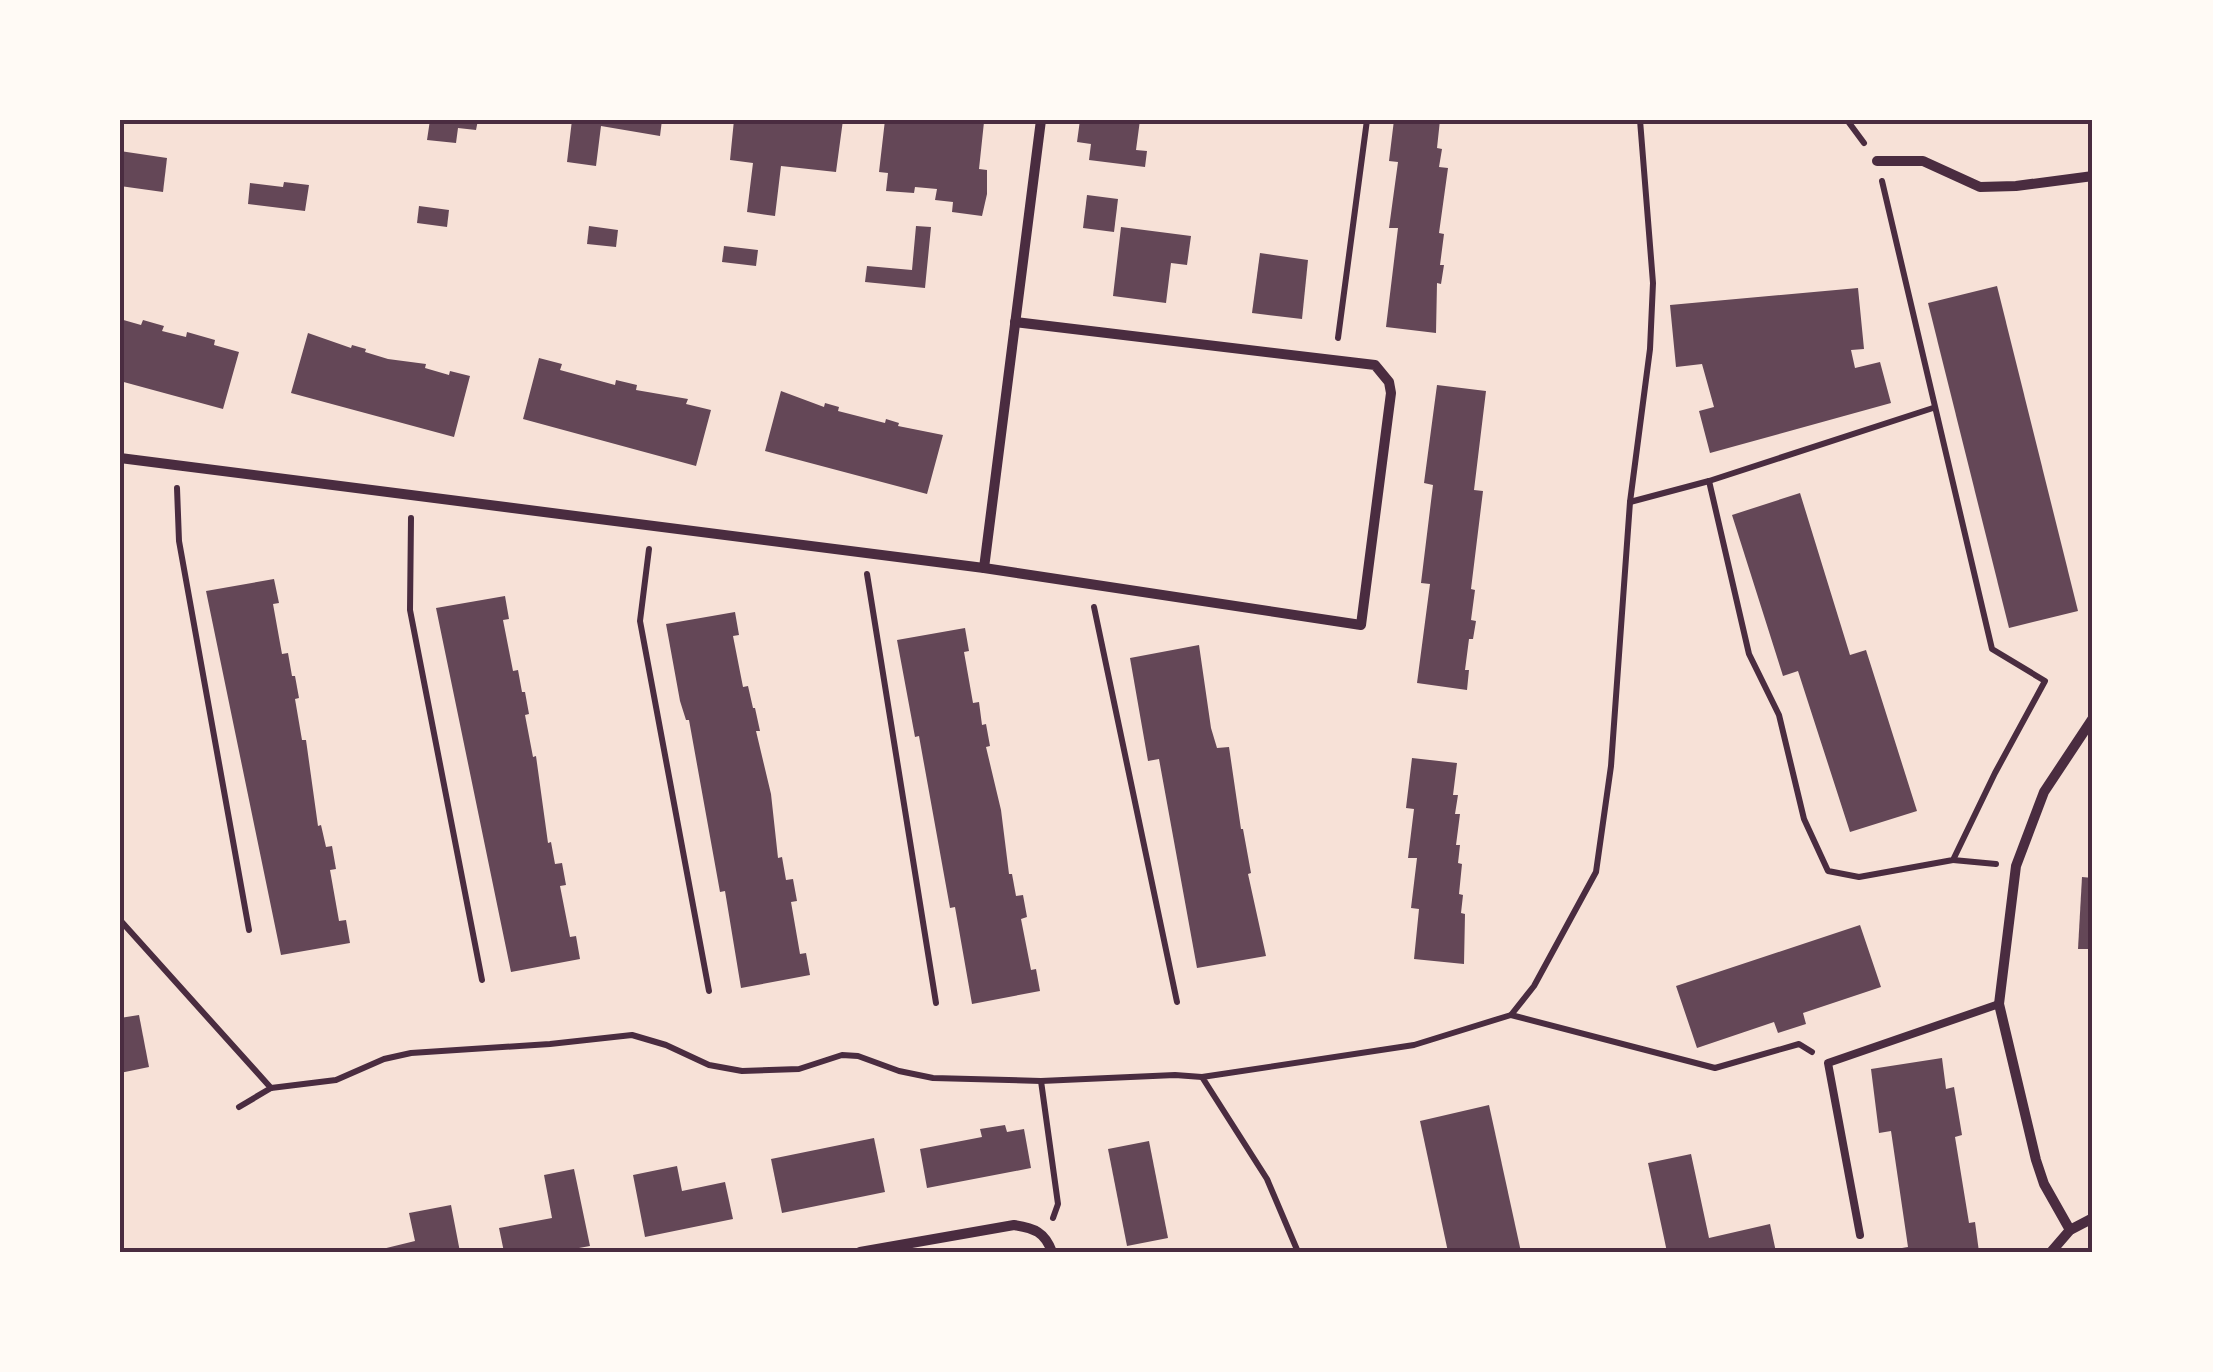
<svg xmlns="http://www.w3.org/2000/svg" width="2213" height="1372" viewBox="0 0 2213 1372" font-family="'Titillium Web',sans-serif">
	<style>
		.building { fill: #644757 }
		.lines { fill: none; stroke-linecap: round; stroke-linejoin: round }
		.path { stroke: #4a2c40; stroke-width: 6 }
		.service { stroke: #4a2c40; stroke-width: 8 }
		.minor { stroke: #4a2c40; stroke-width: 10 }
		.neatline { fill: none; stroke: #4a2c40; stroke-width: 4 }
	</style>
	<rect width="100%" height="100%" fill="#f7e1d7"/>
	<g class="building">
		<polygon points="430,120 478,120 476,130 458,128 456,143 427,140"/>
		<polygon points="572,120 662,120 660,136 601,126 596,166 567,162"/>
		<polygon points="734,120 843,120 836,172 781,166 775,216 747,212 753,163 730,160"/>
		<polygon points="885,120 984,122 979,169 987,170 987,194 982,216 952,212 953,202 935,200 937,189 915,187 914,193 886,191 888,173 879,172"/>
		<polygon points="1080,120 1140,120 1136,150 1147,151 1145,167 1089,160 1091,144 1077,142"/>
		<polygon points="1394,120 1440,120 1437,148 1442,149 1439,167 1448,168 1439,233 1444,234 1440,265 1444,265 1441,284 1437,283 1436,333 1386,327 1398,228 1389,228 1398,162 1389,161"/>
		<polygon points="120,151 167,158 163,192 120,186"/>
		<polygon points="284,182 309,185 305,211 248,204 250,183 283,187"/>
		<polygon points="1087,195 1118,199 1114,232 1083,228"/>
		<polygon points="419,206 449,210 447,227 417,223"/>
		<polygon points="589,226 618,230 616,247 587,244"/>
		<polygon points="916,226 931,227 925,288 865,282 867,266 912,270"/>
		<polygon points="1121,227 1191,236 1187,265 1171,263 1166,303 1113,296"/>
		<polygon points="724,246 758,250 756,266 722,262"/>
		<polygon points="1260,253 1308,260 1302,319 1252,313"/>
		<polygon points="1997,286 2078,611 2009,628 1928,303"/>
		<polygon points="1858,288 1864,349 1851,350 1855,368 1880,362 1891,403 1710,453 1699,411 1714,407 1702,364 1676,367 1670,305"/>
		<polygon points="120,319 141,325 143,320 164,326 162,331 186,337 187,332 215,340 214,345 239,352 223,409 120,381"/>
		<polygon points="308,333 351,348 352,345 366,349 365,352 388,359 426,364 425,368 449,375 450,371 470,376 454,437 291,393"/>
		<polygon points="539,358 562,364 560,370 615,385 616,380 637,385 636,390 688,399 686,404 711,410 696,466 523,419"/>
		<polygon points="1437,385 1486,391 1474,490 1483,491 1471,589 1475,590 1471,620 1476,621 1473,639 1469,639 1465,670 1469,670 1467,690 1417,683 1430,584 1421,583 1433,485 1424,483"/>
		<polygon points="781,391 824,407 825,403 839,407 838,411 885,423 886,419 899,423 898,426 943,435 927,494 765,451"/>
		<polygon points="1800,493 1850,655 1866,650 1917,811 1850,832 1798,671 1783,676 1732,515"/>
		<polygon points="274,579 279,603 273,604 282,654 288,653 292,676 295,676 299,698 295,699 302,740 306,740 318,826 321,825 326,847 332,846 336,869 330,870 339,921 346,920 350,943 281,955 206,591"/>
		<polygon points="505,596 509,619 503,620 513,671 518,670 522,692 525,692 529,714 525,715 533,757 536,756 548,843 551,842 555,864 562,863 566,885 560,886 570,937 576,936 580,959 511,972 436,608"/>
		<polygon points="735,612 739,635 733,636 743,687 748,686 753,708 755,708 760,731 756,731 771,794 778,858 782,857 786,880 793,879 797,901 791,902 800,954 806,953 810,975 741,988 725,891 720,892 689,720 686,720 680,701 666,624"/>
		<polygon points="965,628 969,651 964,652 973,703 979,702 982,725 986,724 990,746 986,747 1001,810 1009,874 1012,874 1016,896 1023,895 1027,917 1021,919 1031,970 1036,969 1040,991 972,1004 955,907 950,908 919,736 915,737 897,640"/>
		<polygon points="1199,645 1211,728 1217,748 1229,747 1241,829 1243,829 1251,873 1248,874 1266,956 1197,968 1159,759 1148,761 1130,658"/>
		<polygon points="1412,758 1457,763 1453,795 1458,795 1455,814 1460,814 1456,845 1460,845 1458,863 1462,864 1459,894 1463,895 1461,913 1465,914 1464,964 1414,959 1419,909 1411,908 1417,858 1408,858 1414,809 1406,808"/>
		<polygon points="2082,877 2093,878 2093,949 2078,949"/>
		<polygon points="1860,925 1881,987 1803,1013 1806,1024 1778,1033 1774,1022 1697,1048 1676,986"/>
		<polygon points="139,1015 149,1067 120,1073 120,1018"/>
		<polygon points="1942,1058 1946,1089 1954,1087 1962,1135 1955,1137 1969,1223 1975,1222 1979,1252 1897,1252 1896,1249 1908,1247 1891,1131 1879,1133 1871,1069"/>
		<polygon points="1489,1105 1521,1252 1448,1252 1420,1121"/>
		<polygon points="1005,1125 1007,1132 1024,1129 1031,1168 927,1188 920,1149 982,1137 980,1129"/>
		<polygon points="874,1138 885,1192 782,1213 771,1159"/>
		<polygon points="1149,1141 1168,1238 1127,1246 1108,1149"/>
		<polygon points="1691,1154 1709,1238 1770,1224 1776,1252 1667,1252 1648,1163"/>
		<polygon points="677,1166 682,1191 725,1182 733,1219 645,1237 633,1175"/>
		<polygon points="574,1169 590,1246 557,1252 504,1252 499,1228 552,1218 544,1175"/>
		<polygon points="451,1205 460,1252 370,1252 415,1241 409,1213"/>
	</g>
	<g class="lines">
		<g class="path">
			<polyline points="1847,120 1864,143"/>
			<polyline points="1338,338 1367,120"/>
			<polyline points="1709,481 1749,654 1779,715 1804,819 1828,871 1859,877 1953,860 1995,773 2045,681 1992,649 1882,181"/>
			<polyline points="177,488 179,541 249,930"/>
			<polyline points="1630,502 1709,481 1933,408"/>
			<polyline points="411,518 410,610 482,980"/>
			<polyline points="649,549 640,621 709,991"/>
			<polyline points="867,574 936,1003"/>
			<polyline points="1094,607 1177,1002"/>
			<polyline points="1953,860 1996,864"/>
			<polyline points="120,920 271,1088 239,1107"/>
			<polyline points="1511,1015 1715,1068 1799,1044 1812,1052"/>
			<polyline points="1041,1081 1058,1204 1053,1218"/>
			<polyline points="271,1088 336,1080 384,1059 411,1053 550,1044 632,1035 666,1045 709,1065 742,1071 799,1069 842,1055 858,1056 899,1071 933,1078 1041,1081 1175,1075 1202,1077"/>
			<polyline points="1298,1252 1267,1179 1202,1077 1414,1045 1511,1015 1534,986 1596,872 1611,766 1630,502 1650,349 1653,283 1640,120"/>
		</g>
		<polyline class="service" points="1860,1235 1828,1063 1999,1004"/>
		<g class="minor">
			<polyline points="1877,161 1923,161 1980,187 2016,186 2093,176"/>
			<polyline points="120,458 984,568 1361,625 1391,393 1389,382 1375,365 1015,322"/>
			<polyline points="984,568 1041,120"/>
			<polyline points="2070,1230 2044,1184 2036,1160 1999,1004 2016,866 2044,792 2093,718"/>
			<path d="M860 1252 1014 1225C1034 1228 1045 1232 1052 1252"/>
			<polyline points="2051,1252 2070,1230 2093,1218"/>
		</g>
	</g>
	<rect width="2213" height="1372" fill="none" stroke="#fffaf5" stroke-width="245"/>
	<rect x="122" y="122" width="1968" height="1128" class="neatline"/>
</svg>
